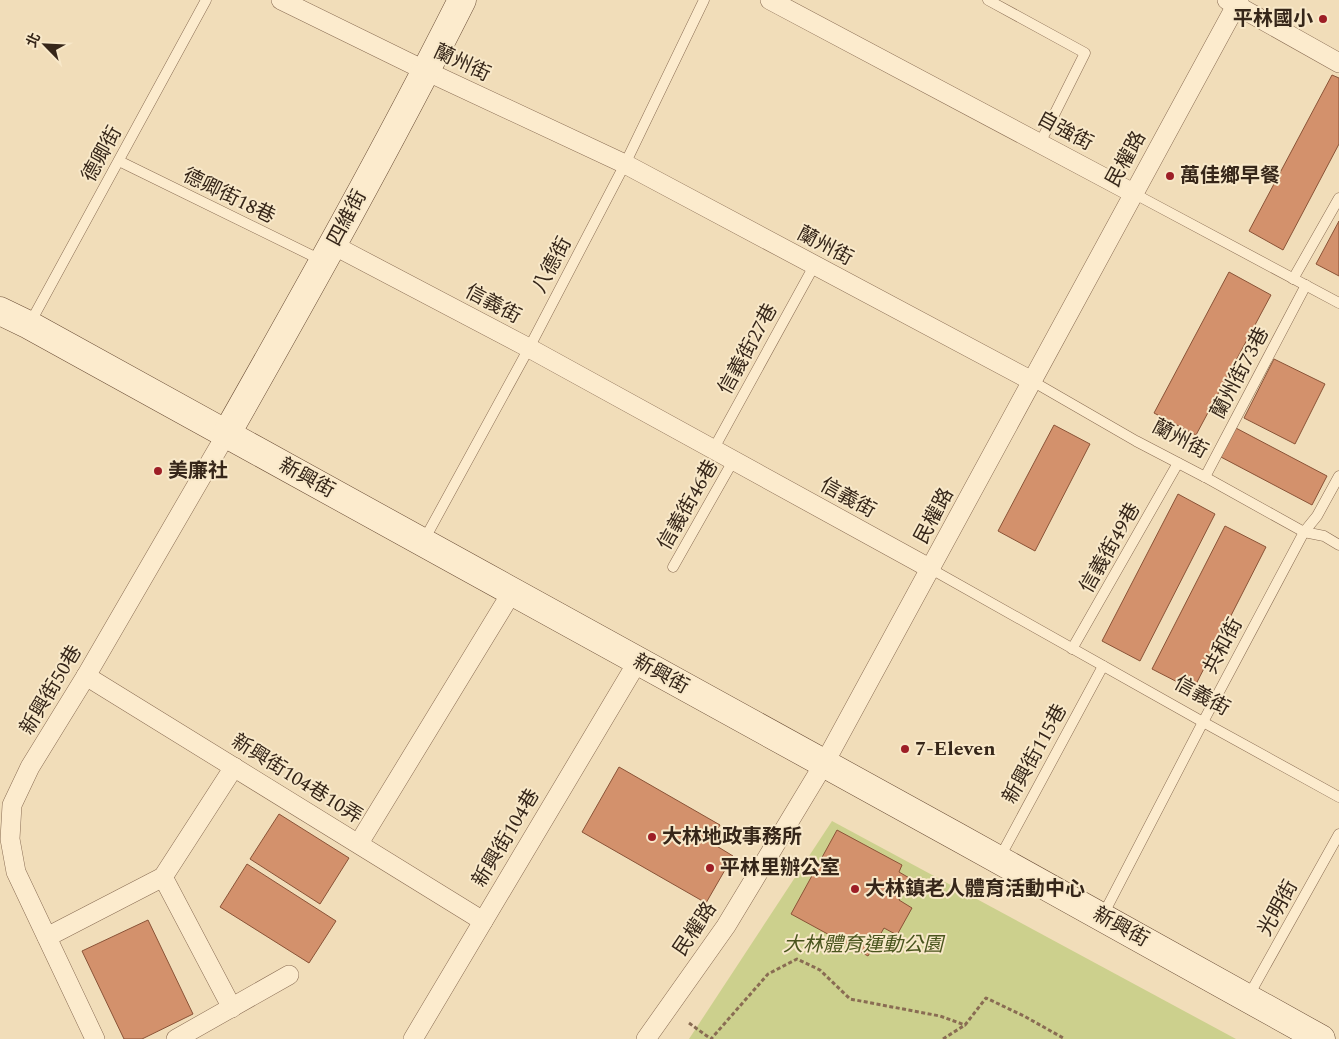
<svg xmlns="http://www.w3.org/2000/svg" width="1339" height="1039" viewBox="0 0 1339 1039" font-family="Spectral,'Noto Sans TC',serif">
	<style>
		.green { fill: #ccd08d }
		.building { fill: #d3916c; stroke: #8a5337 }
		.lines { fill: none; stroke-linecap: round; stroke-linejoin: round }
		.lane-casing { stroke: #896c53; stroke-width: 11 }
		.street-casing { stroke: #896c53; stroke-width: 20 }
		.secondary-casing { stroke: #6a4d36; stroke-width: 29 }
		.path { stroke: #896c53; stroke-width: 3; stroke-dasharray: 4 2.5; stroke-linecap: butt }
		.lane { stroke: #fcebcd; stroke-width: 10 }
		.street { stroke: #fcebcd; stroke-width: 19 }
		.secondary { stroke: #fcebcd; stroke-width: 28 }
		.poi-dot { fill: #9d1e26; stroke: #f8e8c9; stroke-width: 2 }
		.labels { text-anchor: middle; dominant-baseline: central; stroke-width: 4; stroke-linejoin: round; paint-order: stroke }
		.poi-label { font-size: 20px; font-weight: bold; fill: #362619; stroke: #f8e8c9; text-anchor: start }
		.street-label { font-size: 20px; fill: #362619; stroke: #f8e8c9 }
		.park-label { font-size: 20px; font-style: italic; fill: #4a551e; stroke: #f8e8c9 }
	</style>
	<rect width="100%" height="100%" fill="#f1ddb9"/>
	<polygon class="green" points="832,821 1236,1039 689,1039"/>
	<g class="building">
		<polygon points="1332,75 1339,78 1339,144 1283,250 1249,231"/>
		<polygon points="1339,221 1339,276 1316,264"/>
		<polygon points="1229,272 1271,295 1196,435 1154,413"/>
		<polygon points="1274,359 1325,384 1295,444 1244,418"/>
		<polygon points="1054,425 1090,444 1035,551 998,531"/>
		<polygon points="1234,427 1327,476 1312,505 1219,456"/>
		<polygon points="1178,494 1215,514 1140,661 1102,641"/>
		<polygon points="1225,526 1266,547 1193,690 1152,669"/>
		<polygon points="619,767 720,825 710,842 733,856 706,903 582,832"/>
		<polygon points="279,814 349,858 320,904 250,859"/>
		<polygon points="837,830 902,865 899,872 911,879 899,900 912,908 897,935 884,928 868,956 791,914"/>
		<polygon points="247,864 336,921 309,963 220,907"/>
		<polygon points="148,920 193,1014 142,1039 124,1039 82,951"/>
	</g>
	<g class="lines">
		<defs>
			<g id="lane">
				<polyline points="988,0 1085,53 1040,143"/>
				<polyline points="119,161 323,261"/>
				<polyline points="1133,193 1339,303"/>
				<polyline points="1293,279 1339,198"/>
				<polyline points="29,325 206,0"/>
				<polyline points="1032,381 1136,441 1205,477 1304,532 1324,536 1339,545"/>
				<polyline points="713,450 814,266"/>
				<polyline points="1205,477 1306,285"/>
				<polyline points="423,542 529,348 625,164 704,0"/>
				<polyline points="673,567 733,461"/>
				<polyline points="931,569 1203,722 1339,797"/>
				<polyline points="1072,649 1178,463"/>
				<polyline points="999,859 1103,666"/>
				<polyline points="1103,915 1203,722 1304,532 1317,516 1339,476"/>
				<polyline points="1248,997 1339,834"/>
			</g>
			<g id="street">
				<polyline points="281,0 426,71 625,164 1032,381"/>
				<polyline points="770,0 1133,193"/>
				<polyline points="1227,0 1339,63"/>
				<polyline points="333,245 529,348 931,569"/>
				<polyline points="86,676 483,921"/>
				<polyline points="359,843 512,592"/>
				<polyline points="163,877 232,1008"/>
				<polyline points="47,937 163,877 234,767"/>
				<polyline points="95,1039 16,872 10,839 12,805 30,767 86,676 227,433"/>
				<polyline points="176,1039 289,975"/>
				<polyline points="413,1039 638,661"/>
				<polyline points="646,1039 726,926 825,762 1239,0"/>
			</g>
			<g id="secondary">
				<path d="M0 311 29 325C181 408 332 493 484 576 763 730 1043 883 1321 1039"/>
				<path d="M227 433C308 290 388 147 462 0"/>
			</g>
		</defs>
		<use href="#lane" class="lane-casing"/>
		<use href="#street" class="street-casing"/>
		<use href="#secondary" class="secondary-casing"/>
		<g class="path">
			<polyline points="689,1023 711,1039 768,974 797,959 820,970 850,999 940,1016 965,1025 986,998 1024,1016 1065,1039"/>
			<polyline points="943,1039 965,1025"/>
		</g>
		<use href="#lane" class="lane"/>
		<use href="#street" class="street"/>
		<use href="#secondary" class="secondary"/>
	</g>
	<g class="poi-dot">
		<circle cx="1323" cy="19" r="5"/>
		<circle cx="1170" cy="176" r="5"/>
		<circle cx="158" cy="471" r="5"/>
		<circle cx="905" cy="749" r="5"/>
		<circle cx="652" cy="837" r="5"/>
		<circle cx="710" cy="868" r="5"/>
		<circle cx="855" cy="889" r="5"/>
	</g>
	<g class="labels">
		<g class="poi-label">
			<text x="1313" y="19" text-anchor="end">平林國小</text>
			<text x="1180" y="176">萬佳鄉早餐</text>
			<text x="168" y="471">美廉社</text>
			<text x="915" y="749">7-Eleven</text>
			<text x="662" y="837">大林地政事務所</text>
			<text x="720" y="868">平林里辦公室</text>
			<text x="865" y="889">大林鎮老人體育活動中心</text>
		</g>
		<g class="street-label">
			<text transform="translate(462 63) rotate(25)">蘭州街</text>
			<text transform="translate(1065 131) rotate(28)">自強街</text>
			<text transform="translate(102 154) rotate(-61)">德卿街</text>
			<text transform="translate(1126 159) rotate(-61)">民權路</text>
			<text transform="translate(229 196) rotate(26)">德卿街18巷</text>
			<text transform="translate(347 218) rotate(-62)">四維街</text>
			<text transform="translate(825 246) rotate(28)">蘭州街</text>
			<text transform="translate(552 265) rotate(-62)">八德街</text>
			<text transform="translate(493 304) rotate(28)">信義街</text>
			<text transform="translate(748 349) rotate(-61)">信義街27巷</text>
			<text transform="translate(1240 373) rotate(-62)">蘭州街73巷</text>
			<text transform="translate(1180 439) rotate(28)">蘭州街</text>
			<text transform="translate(307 478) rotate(29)">新興街</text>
			<text transform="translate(848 498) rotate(29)">信義街</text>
			<text transform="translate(688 505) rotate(-60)">信義街46巷</text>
			<text transform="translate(934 516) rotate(-62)">民權路</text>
			<text transform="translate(1110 548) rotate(-60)">信義街49巷</text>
			<text transform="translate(1223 646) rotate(-62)">共和街</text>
			<text transform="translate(661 674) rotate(29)">新興街</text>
			<text transform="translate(51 690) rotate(-59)">新興街50巷</text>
			<text transform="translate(1202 696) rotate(29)">信義街</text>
			<text transform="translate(1035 754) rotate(-61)">新興街115巷</text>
			<text transform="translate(297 779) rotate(32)">新興街104巷10弄</text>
			<text transform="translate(506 838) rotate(-59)">新興街104巷</text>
			<text transform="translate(1278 908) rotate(-61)">光明街</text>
			<text transform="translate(1121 927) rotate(29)">新興街</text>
			<text transform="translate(695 929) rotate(-56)">民權路</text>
		</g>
		<g class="park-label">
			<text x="863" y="945">大林體育運動公園</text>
		</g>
	</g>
	<g transform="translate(45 45) rotate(294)" stroke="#f8e8c9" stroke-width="4" paint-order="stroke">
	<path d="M0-4L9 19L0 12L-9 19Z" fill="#362619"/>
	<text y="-8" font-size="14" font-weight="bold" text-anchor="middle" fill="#362619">北</text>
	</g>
</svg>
